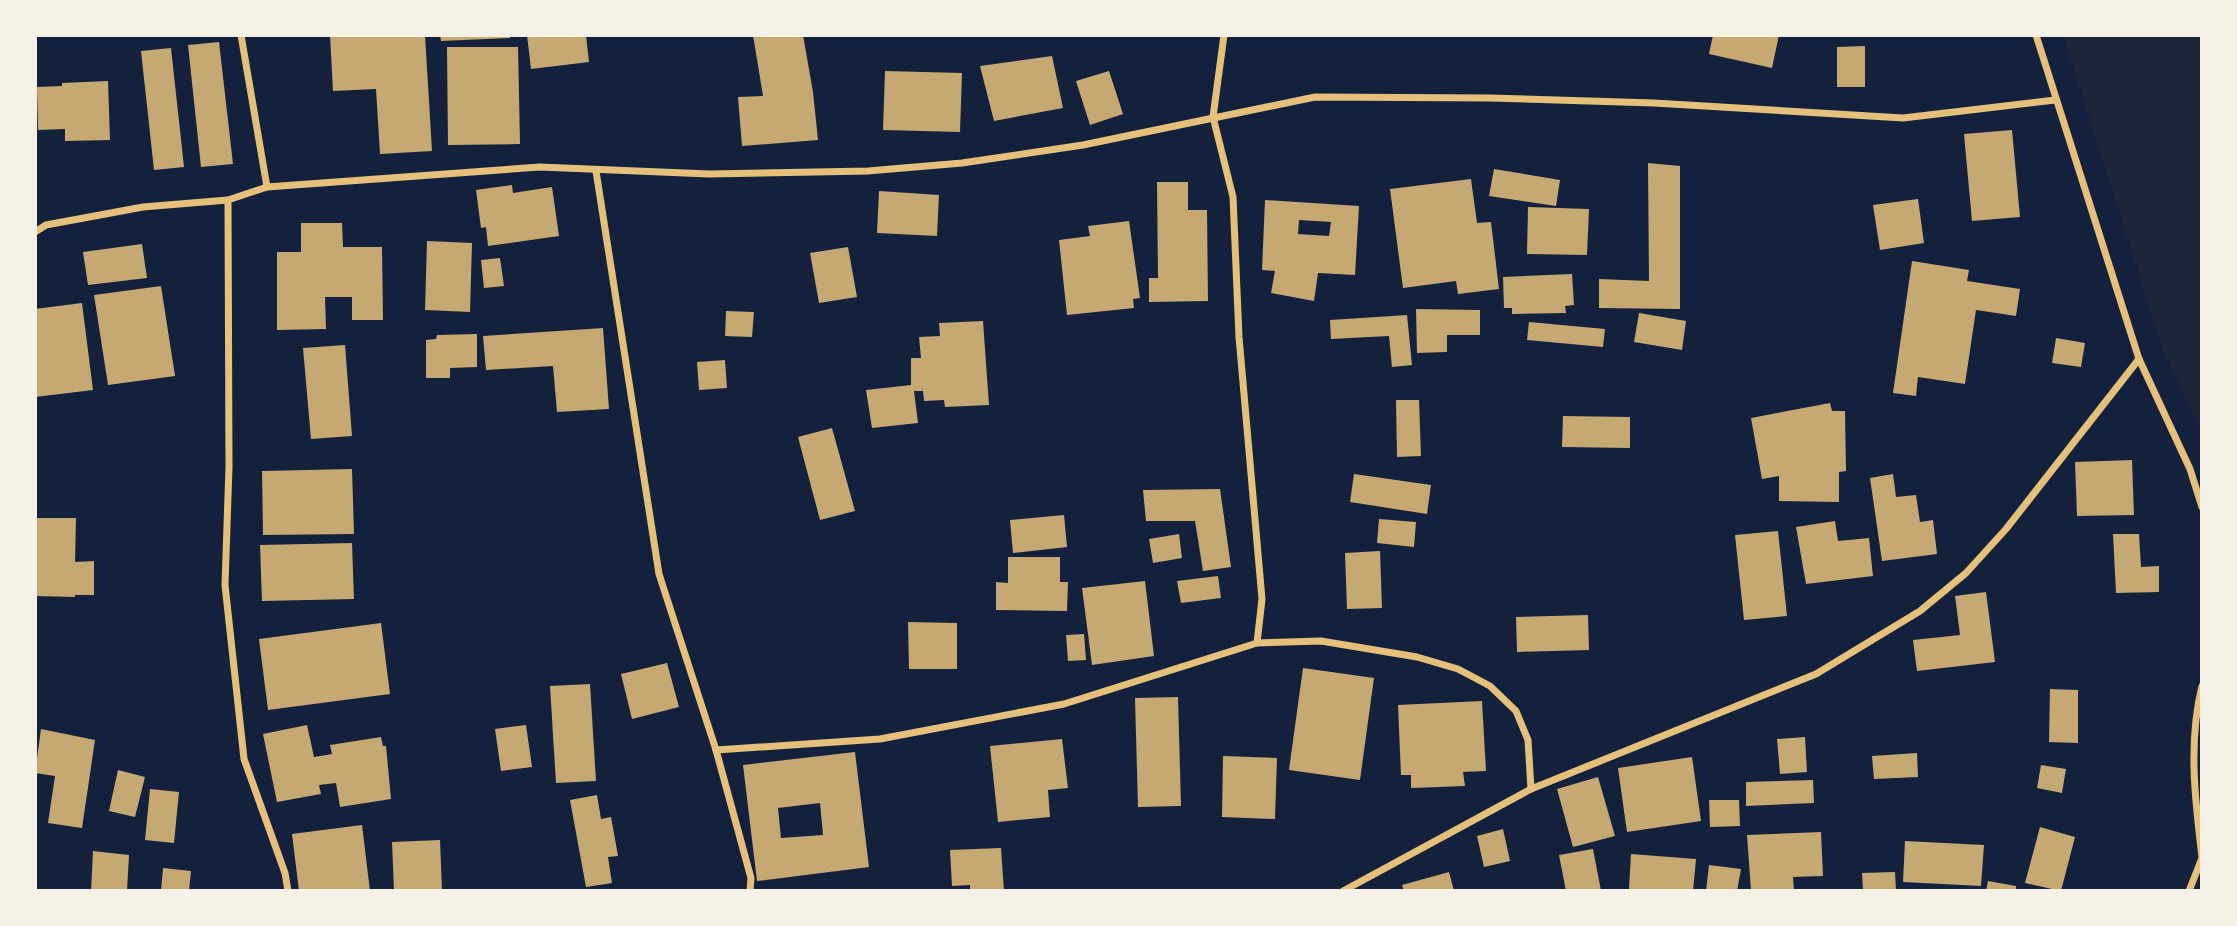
<svg xmlns="http://www.w3.org/2000/svg" width="2237" height="926" viewBox="0 0 2237 926" font-family="'Open Sans',sans-serif">
	<style>
		.green { fill: #1d2539 }
		.building { fill: #c6a872; fill-rule: evenodd }
		.lines { fill: none; stroke-linecap: round; stroke-linejoin: round }
		.minor { stroke: #e5c07b; stroke-width: 7 }
	</style>
	<rect width="100%" height="100%" fill="#14213d"/>
	<polygon class="green" points="2063,35 2202,35 2202,434 2163,350"/>
	<g class="building">
		<polygon points="330,35 425,35 432,151 380,154 376,89 333,91"/>
		<polygon points="440,35 510,35 510,38 441,41"/>
		<polygon points="527,35 586,35 589,62 531,69"/>
		<polygon points="753,35 803,35 813,92 818,140 742,146 738,97 763,96"/>
		<polygon points="1713,35 1779,35 1772,68 1709,54"/>
		<polygon points="219,42 233,164 201,167 188,45"/>
		<polygon points="1865,46 1865,87 1837,87 1837,47"/>
		<polygon points="447,47 518,47 520,144 448,145"/>
		<polygon points="171,48 184,167 154,170 141,51"/>
		<polygon points="1052,56 1063,108 994,121 980,66"/>
		<polygon points="885,71 962,73 960,132 883,130"/>
		<polygon points="1109,71 1123,114 1090,125 1076,81"/>
		<polygon points="108,81 110,140 65,141 65,129 38,130 37,87 62,86 62,83"/>
		<polygon points="2012,130 2020,217 1972,221 1964,134"/>
		<polygon points="1648,163 1680,166 1680,309 1599,308 1599,279 1649,281"/>
		<polygon points="1494,169 1560,180 1556,206 1489,196"/>
		<polygon points="1471,179 1477,223 1491,222 1499,289 1458,294 1456,281 1403,288 1390,189"/>
		<polygon points="1157,182 1188,182 1188,210 1207,210 1208,301 1149,302 1149,278 1158,278"/>
		<polygon points="512,185 513,193 552,187 559,236 488,246 486,227 481,228 476,190"/>
		<polygon points="879,191 939,195 937,236 877,233"/>
		<polygon points="1918,199 1924,243 1880,250 1873,205"/>
		<path d="M1265 200 1359 206 1355 275 1318 273 1314 301 1271 293 1275 271 1262 270ZM1299 220 1331 222 1329 236 1298 234Z"/>
		<polygon points="1528,207 1589,209 1587,255 1527,254"/>
		<polygon points="1129,221 1140,298 1133,299 1134,308 1067,315 1059,240 1090,236 1088,226"/>
		<polygon points="301,223 342,223 343,247 382,247 383,320 352,320 352,297 325,297 326,329 277,330 277,252 301,252"/>
		<polygon points="427,241 472,243 470,312 425,310"/>
		<polygon points="142,244 147,278 88,285 83,252"/>
		<polygon points="848,247 857,297 819,303 810,253"/>
		<polygon points="500,258 504,286 484,288 481,260"/>
		<polygon points="1912,261 1969,270 1967,281 2020,289 2016,316 1976,310 1965,384 1918,377 1916,396 1893,393"/>
		<polygon points="1572,274 1574,305 1565,306 1566,313 1512,314 1512,308 1504,308 1503,277"/>
		<polygon points="161,286 175,376 108,385 94,295"/>
		<polygon points="82,303 93,390 35,397 35,309"/>
		<polygon points="1416,309 1480,310 1480,335 1447,335 1447,352 1417,353"/>
		<polygon points="726,311 754,312 752,337 725,336"/>
		<polygon points="1639,313 1686,321 1682,350 1634,342"/>
		<polygon points="1407,315 1412,365 1392,367 1389,336 1331,339 1330,320"/>
		<polygon points="983,321 989,405 945,407 944,400 924,401 923,391 914,391 918,423 872,428 866,390 911,385 911,358 921,358 919,337 940,336 939,323"/>
		<polygon points="1529,322 1605,329 1603,347 1527,340"/>
		<polygon points="603,328 609,409 557,412 553,366 486,370 483,336"/>
		<polygon points="477,334 477,367 450,368 450,378 426,378 426,340 436,339 437,335"/>
		<polygon points="2056,338 2085,343 2081,367 2052,363"/>
		<polygon points="345,345 352,436 311,439 303,348"/>
		<polygon points="725,360 727,388 699,390 697,362"/>
		<polygon points="1396,400 1419,400 1421,456 1397,457"/>
		<polygon points="1830,403 1832,411 1845,411 1846,471 1839,472 1839,502 1779,501 1779,476 1762,479 1751,418"/>
		<polygon points="1563,416 1630,417 1630,448 1562,447"/>
		<polygon points="832,428 855,511 820,520 798,437"/>
		<polygon points="2132,460 2134,515 2077,516 2075,462"/>
		<polygon points="352,469 354,534 263,535 262,471"/>
		<polygon points="1354,474 1431,485 1427,514 1350,502"/>
		<polygon points="1893,474 1896,497 1916,495 1920,522 1933,520 1937,554 1882,561 1870,478"/>
		<polygon points="1220,489 1231,567 1203,571 1195,521 1146,521 1143,490"/>
		<polygon points="1064,515 1067,547 1013,553 1010,520"/>
		<polygon points="35,518 76,518 75,562 94,561 94,595 75,595 75,597 35,596"/>
		<polygon points="1379,519 1416,522 1414,547 1377,543"/>
		<polygon points="1835,521 1838,541 1869,538 1873,576 1806,584 1796,527"/>
		<polygon points="1778,531 1787,616 1744,620 1735,535"/>
		<polygon points="1179,534 1182,558 1153,563 1149,539"/>
		<polygon points="2113,534 2139,534 2141,567 2159,566 2159,592 2116,593"/>
		<polygon points="352,543 354,599 262,601 260,545"/>
		<polygon points="1380,551 1382,608 1347,609 1345,553"/>
		<polygon points="1008,557 1060,557 1060,582 1068,582 1067,611 996,610 996,582 1008,583"/>
		<polygon points="1218,576 1221,598 1181,603 1177,581"/>
		<polygon points="1145,581 1154,656 1092,665 1082,588"/>
		<polygon points="1986,592 1995,662 1917,671 1913,640 1960,635 1955,596"/>
		<polygon points="1588,615 1589,650 1517,652 1516,617"/>
		<polygon points="908,622 957,623 957,669 909,669"/>
		<polygon points="381,623 390,694 268,710 259,639"/>
		<polygon points="1084,634 1086,660 1068,661 1066,635"/>
		<polygon points="667,663 679,707 632,719 621,674"/>
		<polygon points="1303,668 1374,678 1360,780 1289,770"/>
		<polygon points="590,684 596,781 556,783 550,686"/>
		<polygon points="2050,689 2078,690 2078,743 2049,742"/>
		<polygon points="1178,697 1181,806 1138,807 1135,698"/>
		<polygon points="1482,701 1486,771 1463,772 1465,786 1411,788 1411,775 1401,775 1398,705"/>
		<polygon points="307,725 314,757 332,754 330,745 381,737 383,746 386,746 391,799 340,807 336,783 319,785 321,794 277,802 263,734"/>
		<polygon points="526,725 532,767 501,771 495,729"/>
		<polygon points="41,729 95,740 82,828 48,823 55,776 35,773"/>
		<polygon points="1805,737 1807,772 1780,774 1777,739"/>
		<polygon points="1062,739 1068,788 1048,790 1050,817 998,822 990,746"/>
		<path d="M855 752 869 867 757 881 743 765ZM820 803 823 835 781 838 778 808Z"/>
		<polygon points="1917,753 1918,777 1874,779 1872,756"/>
		<polygon points="1223,756 1277,758 1275,819 1222,817"/>
		<polygon points="1692,757 1701,821 1627,832 1618,768"/>
		<polygon points="2041,765 2066,769 2062,793 2037,788"/>
		<polygon points="118,770 145,777 135,817 109,811"/>
		<polygon points="1598,777 1615,836 1573,847 1557,789"/>
		<polygon points="1813,780 1814,803 1746,806 1746,782"/>
		<polygon points="150,789 179,792 174,843 145,840"/>
		<polygon points="597,795 601,819 611,817 618,856 608,857 612,883 586,887 570,800"/>
		<polygon points="1709,800 1739,800 1740,826 1710,827"/>
		<polygon points="362,825 370,891 299,891 292,834"/>
		<polygon points="2040,827 2075,837 2061,891 2025,883"/>
		<polygon points="1503,829 1510,861 1484,867 1477,836"/>
		<polygon points="1821,832 1823,876 1793,877 1794,891 1751,891 1747,835"/>
		<polygon points="440,840 442,891 394,891 392,842"/>
		<polygon points="1905,841 1984,845 1981,886 1903,882"/>
		<polygon points="1001,848 1004,891 970,891 970,885 952,886 950,850"/>
		<polygon points="1593,849 1601,891 1566,891 1559,855"/>
		<polygon points="93,851 129,855 127,891 91,891"/>
		<polygon points="1631,854 1696,859 1693,891 1629,889"/>
		<polygon points="1709,865 1741,869 1737,891 1706,891"/>
		<polygon points="163,868 191,871 189,891 161,891"/>
		<polygon points="1449,872 1454,891 1404,891 1402,885"/>
		<polygon points="1895,872 1896,891 1863,891 1862,873"/>
		<polygon points="1988,881 2016,886 2016,891 1986,891"/>
	</g>
	<g class="lines">
		<g class="minor">
			<polyline points="241,35 267,187 228,200 229,467 225,585 244,759 285,873 288,891"/>
			<polyline points="2036,35 2139,359 2190,469 2202,507"/>
			<polyline points="596,171 659,574 716,750 751,878 750,891"/>
			<polyline points="267,187 540,167 709,174 868,171 962,163 1083,145 1315,97 1490,98 1654,103 1903,118 2055,100"/>
			<polyline points="35,232 46,225 143,207 228,200"/>
			<polyline points="1257,643 1321,641 1417,657 1458,669 1490,686 1516,711 1528,740 1531,789"/>
			<path d="M2202 686C2188 742 2195 800 2202 857"/>
			<polyline points="716,750 880,739 1064,704 1257,643 1262,599 1239,337 1233,197 1213,117 1224,35"/>
			<polyline points="1343,891 1531,789 1816,674 1920,611 1966,573 2006,529 2139,359"/>
			<polyline points="2189,891 2202,858"/>
		</g>
	</g>
	<rect width="2237" height="926" fill="none" stroke="#f6f1e7" stroke-width="74"/>
</svg>
